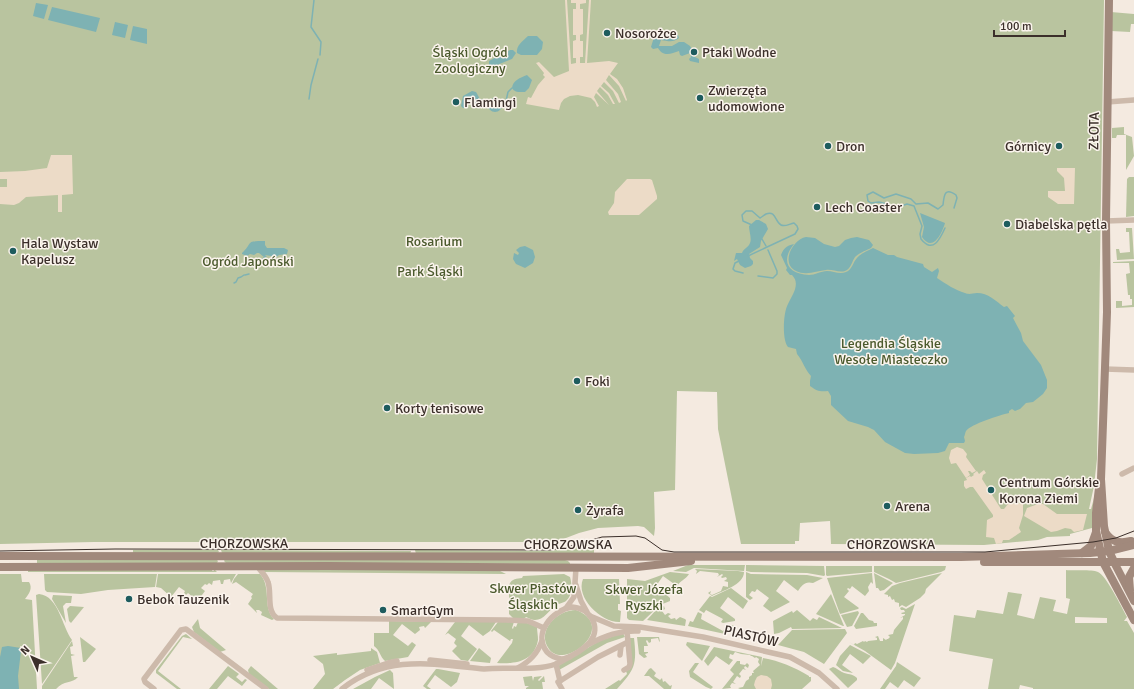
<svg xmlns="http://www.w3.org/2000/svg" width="1134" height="689" viewBox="0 0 1134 689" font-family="Signika,sans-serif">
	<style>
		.green { fill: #b9c49f; fill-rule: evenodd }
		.plaza { fill: #ecdbc7 }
		.water { fill: #7eb2b3 }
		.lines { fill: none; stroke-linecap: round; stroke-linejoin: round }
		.stream { stroke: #7eb2b3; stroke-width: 1.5 }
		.street { stroke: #cdbaab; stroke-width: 5.5 }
		.secondary { stroke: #a1897c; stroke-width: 8 }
		.tram { stroke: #3b2f2a; stroke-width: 1 }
		.poi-dot { fill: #1e5c5e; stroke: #fbf4ed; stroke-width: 1.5 }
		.labels { text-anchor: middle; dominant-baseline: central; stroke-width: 3; stroke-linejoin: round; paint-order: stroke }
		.poi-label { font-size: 14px; fill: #3b2f2a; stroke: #fbf4ed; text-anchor: start }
		.park-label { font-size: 14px; fill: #4b5a2d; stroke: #fbf4ed }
		.street-label { font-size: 14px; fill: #3b2f2a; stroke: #fbf4ed }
	</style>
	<rect width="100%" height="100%" fill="#f4eae0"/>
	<g class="green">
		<polygon points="0,0 1104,0 1097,459 1094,486 1089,509 1091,509 1094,498 1092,528 1070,534 1070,536 1047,537 1038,540 984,545 831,544 830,521 800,523 799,541 795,541 795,544 741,544 718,429 717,392 677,391 675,490 654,492 655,528 654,536 644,527 638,526 598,528 579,533 553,543 538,542 94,542 0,544"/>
		<polygon points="1111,12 1134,14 1134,24 1131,24 1130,32 1111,31"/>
		<polygon points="1124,127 1124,134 1132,137 1134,156 1126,170 1126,135 1117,135 1116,138 1112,138 1112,128"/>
		<polygon points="1129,177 1134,177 1134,216 1126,217 1127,179"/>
		<polygon points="1126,228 1132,228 1134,259 1117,260 1116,249 1119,249 1120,253 1130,252 1129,232 1126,232"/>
		<polygon points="1134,261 1134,307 1116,308 1116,301 1122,301 1122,306 1132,305 1132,299 1130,299 1130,295 1128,295 1126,274 1130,273 1129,263 1113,263 1113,262"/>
		<polygon points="594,540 594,555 416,554 415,550 550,551 570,548"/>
		<polygon points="133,550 218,550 219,552 217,553 133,553"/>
		<polygon points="221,550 411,551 410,554 222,553"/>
		<polygon points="37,559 216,559 218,561 217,563 37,564"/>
		<polygon points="225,559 565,560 568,561 570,563 570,564 226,563 224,561"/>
		<polygon points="688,565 745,565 744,571 694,568 686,572 673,571"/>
		<polygon points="746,565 824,566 825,575 824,576 807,573 751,572 746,571"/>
		<polygon points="826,566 872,566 872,572 827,576 826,575"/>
		<polygon points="874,566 946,566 945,570 941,572 896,583 889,579 874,572"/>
		<polygon points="28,569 212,569 212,571 214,571 214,569 217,572 28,572"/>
		<polygon points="263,569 498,570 506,574 264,572"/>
		<path d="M695 569 738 571 744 572C744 585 722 591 712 596L708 593 711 591 710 594 712 595 721 591 723 586 728 587V582L724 581 727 579 726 577 722 578 721 577 723 575 722 574 717 577 719 575 718 573 700 571 696 574 697 571Z"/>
		<path d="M1066 570C1074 571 1091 569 1098 572 1106 575 1122 608 1127 617L1124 621H1127L1134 633V689H1033V688L1020 685 1019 689H988L993 659 949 651 954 615 975 618 977 610 1003 614 1008 592 1022 594 1017 615 1034 619 1040 597 1056 600 1053 611 1067 614 1070 599 1066 598ZM1075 617 1107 618V623H1075Z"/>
		<path d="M670 572 689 574C686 579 681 580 677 586L663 576 656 586 670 598V601L660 605 643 621 629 620 627 618V579L645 581Z"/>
		<path d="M746 572 751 574 807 575 823 578 813 583C805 581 802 585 798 591L784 580 776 591 790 602 771 612 763 606 769 598 757 589 755 592 752 591 749 595 753 598 750 600 746 597Z"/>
		<polygon points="872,573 873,584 871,582 868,587 869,591 865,596 852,586 850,589 848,588 847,589 849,591 844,597 859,608 858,609 840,614 827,578"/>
		<polygon points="874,573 893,583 884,590 880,591 878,588 876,588"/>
		<polygon points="942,573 926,589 925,593 920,598 906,607 902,605 899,607 899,603 895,602 894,599 892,600 890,596 888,597 888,595 884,594 892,586 900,583"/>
		<path d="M0 574H21L22 582H29C33 588 29 594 25 599L32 600 37 689H0Z"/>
		<polygon points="44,574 157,574 155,587 108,590 81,594 47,592 45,590"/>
		<polygon points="158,574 236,574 231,583 230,579 224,580 223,584 221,584 220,580 213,581 212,585 209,583 207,585 205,584 201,588 205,591 199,599 201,600 198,604 192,601 194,598 188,593 186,595 184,593 185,591 179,587 171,597 161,588 156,587"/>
		<path d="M238 574H260C272 588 262 607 274 619L272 620 261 615 262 612 259 610H256L257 613 248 604 252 598 251 597 253 594 236 582 232 584 234 579Z"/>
		<path d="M564 574 570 577C572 584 573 595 566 601 563 603 559 603 555 606 549 610 544 620 535 620 532 620 529 618 526 617L525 618H513L509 614V585C512 578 517 579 522 578L523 576Z"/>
		<path d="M583 579H619L620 604H618V610L621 611 620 622C602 623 575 598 583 579Z"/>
		<polygon points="731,588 748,601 743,609 728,597 720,608 735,619 735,621 723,623 721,622 723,619 706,610 704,613 699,610 710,596 712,597"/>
		<path d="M39 594C59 596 62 627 72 640L42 684 36 595Z"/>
		<polygon points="831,594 844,626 843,626 816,614"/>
		<polygon points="53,595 72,596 71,603 66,603 63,606 66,623 52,599"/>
		<polygon points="915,604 895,663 891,670 865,651 849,642 854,645 855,643 857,644 863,641 864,642 865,641 867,642 868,641 877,640 877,638 875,637 878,636 880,641 883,641 883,638 886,640 887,639 888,639 890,637 888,635 893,634 894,630 903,619 903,617 900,618 905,615 905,614 902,614 901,613 905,612 904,610 901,610 900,608 902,607 906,609"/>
		<polygon points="70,606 84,607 71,623 69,621 67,609"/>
		<polygon points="664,606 665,609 662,611 665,615 668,613 671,614 668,616 671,619 675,618 676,620 680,617 685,619 686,620 685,626 647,620 656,610"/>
		<path d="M576 610C619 627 564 671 549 649 536 631 557 610 576 610Z"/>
		<polygon points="797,610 810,621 813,618 817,620 819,617 842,628 792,629 791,627 779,633 774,634 773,621 792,611 793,613"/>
		<polygon points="858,611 859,613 852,626 847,627 841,615"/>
		<polygon points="698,612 702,614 701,619 723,631 726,627 734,625 725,634 688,626 690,621 693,622"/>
		<polygon points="861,613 863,613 869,620 873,621 874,623 877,623 877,626 856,629 854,626"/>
		<polygon points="198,619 200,628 226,650 220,652 194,632 192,627"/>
		<path d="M389 621 431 622 425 628 424 626 419 627 420 630 415 634 402 624 393 635 408 646 412 642 416 645 408 657 385 661C380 657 380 650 374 646V633H389Z"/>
		<polygon points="455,622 496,622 490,631 483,636 469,625 461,636 477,649 468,661 461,660 452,651 457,646 454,643 456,639 448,633 445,635"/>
		<path d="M498 622H514L512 628 513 629 514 626 516 627 518 622 527 623 537 627C537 631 538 635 538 640 534 662 515 664 497 663L512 643 513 639H511L510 641 494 630 492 632 491 631Z"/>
		<polygon points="845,629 847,633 824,664 804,652 778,645 792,630"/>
		<polygon points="623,633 625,637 607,643 559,670 558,666 599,641"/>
		<polygon points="186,634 192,639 183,637 158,671 181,689 177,689 156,673 156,670 182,636"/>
		<polygon points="80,637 96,649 85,662 83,662"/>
		<polygon points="637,637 659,637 660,642 659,641 658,638 651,639 651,642 649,643 647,640 646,641 648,646 644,646 644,652 648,652 648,653 645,654 647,657 644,658 639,654"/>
		<path d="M630 638H634C637 665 635 669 617 689H605L619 680 620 681 627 674 626 671 630 669Z"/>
		<path d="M72 641 73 646 70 647 71 654 75 655 71 656 74 677H78C72 684 64 680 56 689H42V686Z"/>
		<polygon points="687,642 710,646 702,661 686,645"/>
		<polygon points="850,645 871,656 863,664 850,654 842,665 853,673 843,671 836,665 840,656"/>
		<path d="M714 647 762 657 761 666 763 658C780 661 794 667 809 676V677H811V681L802 689H740L738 688 743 687 746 681 749 679V677L752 675V673H754L753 671 760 665 758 662 759 659 756 657 755 658 752 656H751L750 655 741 654 735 652 733 655 730 654 729 658 733 660 729 665 716 656 708 666 704 661Z"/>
		<polygon points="371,648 377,652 380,663 360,670 345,680 333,689 313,689 325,674 323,664 313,656 337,653 337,655 371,651"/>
		<polygon points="479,648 491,658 490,663 470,661"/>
		<polygon points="737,661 740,661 740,664 745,665 747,663 749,665 748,668 745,666 744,668 746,670 743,669 739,674 741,676 740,678 737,676 733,682 736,684 732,683 730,686 731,688 722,689 734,674 730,670"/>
		<polygon points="897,662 921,678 914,687 904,680 898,688 890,682 885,689 880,689 896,666"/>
		<polygon points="695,663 699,663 693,672 713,687 711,689 706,687 690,677 689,671"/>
		<polygon points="228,666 239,674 236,677 242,682 245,679 247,680 242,686 228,676 217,689 209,689"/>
		<polygon points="251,666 278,689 269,689 249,674 248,670"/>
		<path d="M833 667C837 668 838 670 842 672 848 675 852 673 857 678V680L848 688 829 669Z"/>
		<polygon points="651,668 656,673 654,676 660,680 662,678 663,682 665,681 670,686 672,685 671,689 664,689 649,676 644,676 649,669"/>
		<polygon points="436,669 438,669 460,673 457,682 451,687 435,675 427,686 431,689 427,689 423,686"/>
		<polygon points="390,670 393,673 394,689 379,678 371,689 353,689 375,677"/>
		<polygon points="532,676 533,681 534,677 542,676 538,680 539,681 544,676 545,682 542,682 543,689 546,689 526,689 526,688 529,686 525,686 523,677"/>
	</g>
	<g class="plaza">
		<polygon points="565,0 567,0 571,64 576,63 576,58 573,58 573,41 576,40 576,35 573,35 573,9 576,9 576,3 571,3 571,0 586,0 586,3 580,4 580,9 583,9 583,34 580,35 580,41 583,41 583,57 580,57 580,63 585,63 589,0 591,0 587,63 609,61 618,63 610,74 617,79 623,88 627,100 626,101 619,86 609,75 606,80 618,94 621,102 619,103 613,91 604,82 601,86 609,93 615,104 613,104 608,95 600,87 597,91 609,105 596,93 594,97 599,106 597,107 595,102 591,98 578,95 570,96 564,99 561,103 559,110 526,104 528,97 531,98 538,85 545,77 543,75 544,73 536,63 539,62 554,77 569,71"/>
		<polygon points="51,155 72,155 73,194 62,195 62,212 58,212 58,195 26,197 19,203 14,205 0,204 0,187 7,187 7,179 0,179 0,172 25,171 47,168"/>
		<polygon points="1057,168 1075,168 1074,204 1058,204 1048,197 1048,191 1065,191 1064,178 1057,171"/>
		<polygon points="627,179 650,179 652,180 657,196 657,199 639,215 609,215 608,212 614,203 615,192"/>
		<polygon points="957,447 963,449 967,454 966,457 976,471 972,473 970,471 968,471 970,475 966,478 956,463 951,464 949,458 951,450"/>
		<polygon points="984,470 986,473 983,475 982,479 1001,509 1004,509 1008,504 1023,503 1023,515 1019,528 1021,532 1009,540 1003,540 1002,543 996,544 994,538 986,537 987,520 993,517 993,515 973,487 970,487 966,489 964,486 964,481 967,480 966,478 970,476 971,477 974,475 973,474 977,471 979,474"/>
		<polygon points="1038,504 1043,504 1057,514 1087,514 1083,530 1074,532 1071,529 1065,528 1057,531 1051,532 1024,516 1027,508"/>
		<polygon points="761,675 767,676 771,679 772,685 771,689 756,689 754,685 755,681 757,677"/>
	</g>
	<g class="water">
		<polygon points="36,3 48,5 44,19 33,16"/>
		<polygon points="52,7 100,18 96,32 48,20"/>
		<polygon points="115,22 128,25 125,38 112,35"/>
		<polygon points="133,26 147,29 147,44 130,40"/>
		<path d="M658 33 678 35 679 38C673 43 668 41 661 40L659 46H672L679 42H684L690 46 693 51 691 52 693 56 699 59V63L690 61 689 59 691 57 690 53 682 56 680 55 679 51C671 54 663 57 658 48L653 49 651 47 655 34Z"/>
		<path d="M528 36H537L543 42 542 49 537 55H521L517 53C516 45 523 41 528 36Z"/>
		<polygon points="510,50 513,50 516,53 512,59 492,67 489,67 489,61"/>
		<path d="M527 75 532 80 529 88 525 92C520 92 515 93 512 88 513 80 520 78 527 75Z"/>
		<path d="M472 91 476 92C479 97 483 103 478 108H475L473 103 469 101 465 108H463L461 106 463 96Z"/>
		<circle cx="495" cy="105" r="7"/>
		<path d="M920 213 945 223C942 233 933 253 922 237L924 227Z"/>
		<path d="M756 220H759L766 224 768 229 761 241 760 247 749 254 750 258 753 261V264L751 266 745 268 740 265 737 259 734 261 736 253H742C744 248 748 248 750 243 752 239 749 231 749 226Z"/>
		<path d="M806 237 815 238 824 244 835 247 839 246 845 240 851 238 857 237 869 240 873 245 871 248C867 250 859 253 855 257 852 261 851 269 845 271 839 273 832 269 826 270 817 271 806 276 796 271 780 263 793 239 806 237Z"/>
		<path d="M265 241V245L267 248H284L288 250 287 254 279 255 275 258 277 262H280L281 264 274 263 275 261 272 259 271 256 265 255 267 257H264L259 253H257L254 255 250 254 247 256 242 254V253C254 242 244 241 265 241Z"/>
		<path d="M794 244C780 261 788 274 809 275 815 275 821 271 827 271 833 271 840 275 846 272 852 270 853 262 857 258 861 253 868 251 873 248L888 255H894L897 257 923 264 924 267 932 272 938 268 939 271 937 278C946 284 955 290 965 293 970 295 972 293 977 293 988 293 996 301 1004 307L1007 306 1015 316 1013 318 1021 333 1023 341 1041 365 1047 380V388L1043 394 1033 402 1026 403 1020 409 1015 411 1012 409 1009 411V413C1000 415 971 424 966 431 965 433 965 435 964 437L965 441 964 443H949L945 451 938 453 914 454 905 453 885 442 874 430 868 427 848 421 831 405V396L828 391C820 392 817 391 810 386V381L811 376C805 370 803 361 797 354L796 349 788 347C782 340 783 313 788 304 792 295 801 284 792 275H790L786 270 787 268 781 255C784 248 786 246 794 244Z"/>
		<polygon points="525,246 533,250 535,257 533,263 525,268 516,264 513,259 514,253 518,255 519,253 516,250 520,247"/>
		<polygon points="8,646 21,648 21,651 18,676 19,689 0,689 0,657 2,647"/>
	</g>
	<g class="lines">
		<g class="stream">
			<polyline points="314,0 311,27 321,42 320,55"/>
			<polyline points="309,99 311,85 318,59"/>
			<polyline points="479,100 486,100 489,102"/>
			<polyline points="503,104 506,101 508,92 512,88"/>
			<path d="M945 228C940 239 933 254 921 239L920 234 922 226 914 206 907 204 898 207 879 202 871 203 868 201 867 195 873 192 884 198 896 194 911 199 916 204 928 203 938 209 943 205C944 197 944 186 956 195L957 198 954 208"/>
			<polyline points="762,239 766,246"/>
			<path d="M748 256 795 234 798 229 797 226 794 223C789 224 785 227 781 225 775 222 776 210 766 214 764 215 762 217 760 218L752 211H746L742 215 743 221 752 225"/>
			<polyline points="739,261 735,263 733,269 735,271 743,273"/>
			<polyline points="276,263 276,266 279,264"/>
			<polyline points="257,264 265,257"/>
			<polyline points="245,275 249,274"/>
			<polyline points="758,276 773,278 777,274 777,271 768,250"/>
			<polyline points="234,283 236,282 238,278 241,277 244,275"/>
		</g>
		<g class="street">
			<polyline points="1107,102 1134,100"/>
			<polyline points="1106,221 1134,220"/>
			<polyline points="1105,369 1134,370"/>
			<polyline points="1122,474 1134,468"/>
			<path d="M257 566C261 571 266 576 268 582 272 593 266 611 277 618L506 620 528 621 544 628"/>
			<polyline points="576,585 581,601 587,612"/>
			<path d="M572 607C590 608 602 627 590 642 587 646 582 649 578 652 573 655 567 659 561 659 556 658 551 656 547 652 532 633 553 610 572 607Z"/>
			<polyline points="566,608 574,597 576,568"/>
			<polyline points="590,616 614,626 640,627 703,637 790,657 819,673 837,689"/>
			<path d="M589 644C605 636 620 630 638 631"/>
			<polyline points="620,655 621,646"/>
			<polyline points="430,660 467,664"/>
			<polyline points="556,664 560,681"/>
			<path d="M518 668C530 661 537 654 542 641"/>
			<polyline points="367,670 388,663 397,661"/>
			<polyline points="624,670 629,667 630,664 628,642"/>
			<polyline points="154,689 145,682 144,679 181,630 186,629 266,689"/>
			<path d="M342 689C386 654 433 664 484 669 508 666 533 672 556 664 561 662 565 659 570 657"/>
			<polyline points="562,689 558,682 560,681 598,657 628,642 627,631"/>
		</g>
		<g class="secondary">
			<polyline points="1109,0 1106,221 1107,312 1101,479 1104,526 1109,551 1116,566 1134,601"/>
			<polyline points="1099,488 1096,513 1096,531 1103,562 1134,620"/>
			<path d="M1105 532C1112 542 1119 544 1131 541"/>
			<polyline points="1082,553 1091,546 1096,532"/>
			<polyline points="0,556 961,557 1090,553 1109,551 1134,545"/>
			<polyline points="984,562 1134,562"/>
			<polyline points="0,567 327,566 628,568 691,561"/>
			<polyline points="1130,590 1129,577 1134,568"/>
		</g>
		<polyline class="tram" points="0,551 115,549 550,550 564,548 602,537 636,536 645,538 662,550 674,552 985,552 1093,542 1116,538 1134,531"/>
	</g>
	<g class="poi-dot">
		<circle cx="607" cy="33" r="4"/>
		<circle cx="694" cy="52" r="4"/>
		<circle cx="700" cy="98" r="4"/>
		<circle cx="456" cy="102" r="4"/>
		<circle cx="828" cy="146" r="4"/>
		<circle cx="1059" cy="146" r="4"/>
		<circle cx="817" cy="207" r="4"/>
		<circle cx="1007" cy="224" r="4"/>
		<circle cx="13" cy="251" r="4"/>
		<circle cx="577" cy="381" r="4"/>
		<circle cx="387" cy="408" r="4"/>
		<circle cx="991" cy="490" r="4"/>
		<circle cx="887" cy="506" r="4"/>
		<circle cx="578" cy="510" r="4"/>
		<circle cx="129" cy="599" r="4"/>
		<circle cx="383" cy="610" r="4"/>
	</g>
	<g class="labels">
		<g class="poi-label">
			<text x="615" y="33">Nosorożce</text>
			<text x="702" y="52">Ptaki Wodne</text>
			<text x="708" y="90">Zwierzęta<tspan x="708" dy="16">udomowione</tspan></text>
			<text x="464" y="102">Flamingi</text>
			<text x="836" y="146">Dron</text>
			<text x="1051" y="146" text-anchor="end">Górnicy</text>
			<text x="825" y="207">Lech Coaster</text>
			<text x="1015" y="224">Diabelska pętla</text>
			<text x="21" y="243">Hala Wystaw<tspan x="21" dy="16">Kapelusz</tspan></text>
			<text x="585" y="381">Foki</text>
			<text x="395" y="408">Korty tenisowe</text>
			<text x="999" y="482">Centrum Górskie<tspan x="999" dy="16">Korona Ziemi</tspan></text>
			<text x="895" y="506">Arena</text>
			<text x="586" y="510">Żyrafa</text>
			<text x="137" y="599">Bebok Tauzenik</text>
			<text x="391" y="610">SmartGym</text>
		</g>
		<g class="park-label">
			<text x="470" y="52">Śląski Ogród<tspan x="470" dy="16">Zoologiczny</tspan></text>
			<text x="434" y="241">Rosarium</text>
			<text x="248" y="261">Ogród Japoński</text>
			<text x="430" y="271">Park Śląski</text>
			<text x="891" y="343">Legendia Śląskie<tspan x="891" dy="16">Wesołe Miasteczko</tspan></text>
			<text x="533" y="588">Skwer Piastów<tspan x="533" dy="16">Śląskich</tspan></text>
			<text x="644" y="589">Skwer Józefa<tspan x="644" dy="16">Ryszki</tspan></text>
		</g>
		<g class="street-label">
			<text transform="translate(1094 131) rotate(-89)">ZŁOTA</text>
			<text x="244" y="543">CHORZOWSKA</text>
			<text x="568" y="544">CHORZOWSKA</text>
			<text x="891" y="544">CHORZOWSKA</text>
			<text transform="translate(751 636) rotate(13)">PIASTÓW</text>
		</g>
	</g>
	<g transform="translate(32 657) rotate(315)" stroke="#fbf4ed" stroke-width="3" paint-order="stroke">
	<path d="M0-3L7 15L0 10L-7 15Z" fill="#3b2f2a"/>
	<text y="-6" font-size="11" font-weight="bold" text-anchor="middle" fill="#3b2f2a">N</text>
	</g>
	<path d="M994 30v6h71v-6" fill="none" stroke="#3b2f2a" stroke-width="2"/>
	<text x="1000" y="30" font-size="12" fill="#3b2f2a" stroke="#fbf4ed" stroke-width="3" paint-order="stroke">100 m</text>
</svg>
